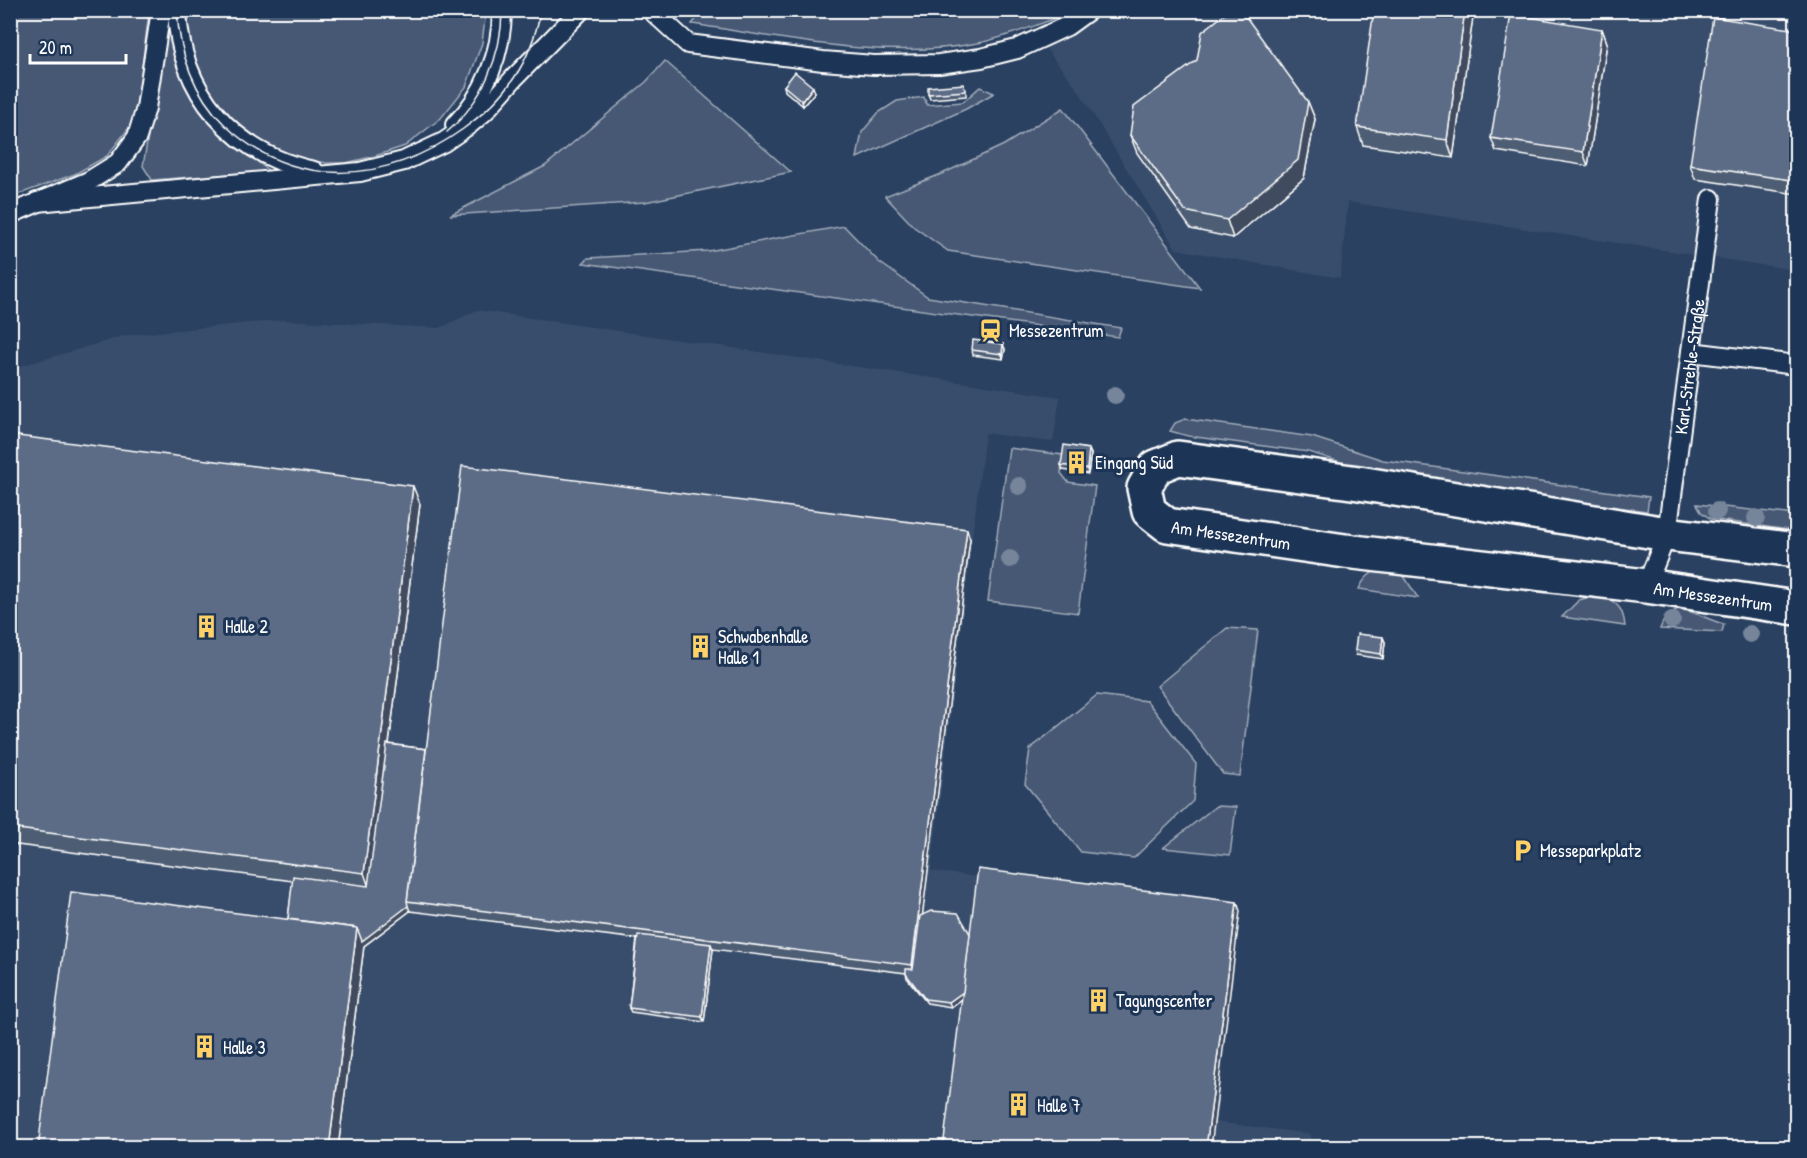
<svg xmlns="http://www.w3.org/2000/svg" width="1807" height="1158" viewBox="0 0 1807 1158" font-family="'Patrick Hand',sans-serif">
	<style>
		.built { fill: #394e6c }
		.green { fill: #465975; stroke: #a2acba; stroke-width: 1.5 }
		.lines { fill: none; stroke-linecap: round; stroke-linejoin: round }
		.lane-casing { stroke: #fff; stroke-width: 22 }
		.street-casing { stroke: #fff; stroke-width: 38 }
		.lane { stroke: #1d3557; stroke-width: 18 }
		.street { stroke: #1d3557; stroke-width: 33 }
		.tram { stroke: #fff; stroke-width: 1.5 }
		.tree { fill: #76859a }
		.wall { fill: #4e5d73; stroke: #fff; stroke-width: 1.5 }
		.shaded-wall { fill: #404c5e; stroke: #fff; stroke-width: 1.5 }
		.building { fill: #5b6c86; stroke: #fff; stroke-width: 1.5 }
		.labels { text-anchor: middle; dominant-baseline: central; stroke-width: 6; stroke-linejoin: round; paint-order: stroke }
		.poi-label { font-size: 18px; fill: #fff; stroke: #1d3557; text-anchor: start }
		.street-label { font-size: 18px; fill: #fff; stroke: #1d3557 }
	</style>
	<rect width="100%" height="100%" fill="#2a4161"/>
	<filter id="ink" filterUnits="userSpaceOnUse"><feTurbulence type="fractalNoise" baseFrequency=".0167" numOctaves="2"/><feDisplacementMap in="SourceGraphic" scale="12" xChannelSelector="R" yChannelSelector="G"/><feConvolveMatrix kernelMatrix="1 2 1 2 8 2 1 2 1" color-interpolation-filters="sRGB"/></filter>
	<g filter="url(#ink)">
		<g class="built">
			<polygon points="1089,10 1796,11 1796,270 1348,202 1340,278 1176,249 1077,88 1039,40"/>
			<polygon points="477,310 1060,397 1053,442 985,433 931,871 1240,911 1215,1122 1311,1134 1309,1148 11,1148 11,369 127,335 282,320 440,328"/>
		</g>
		<g class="green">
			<polygon points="11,10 149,11 138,99 132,124 107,156 75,174 11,197"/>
			<path d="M704 10H1067V11L1056 18C1031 27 1004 38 978 43 885 61 784 38 692 24Z"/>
			<polygon points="187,11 486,11 482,43 466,87 441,118 405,146 375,156 346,163 327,163 288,157 268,148 222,114 195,64 186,19"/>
			<polygon points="168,21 175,56 195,101 220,132 269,171 152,180 143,166"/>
			<polygon points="665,61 791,172 645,202 450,215 545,166 646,82"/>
			<polygon points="980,87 994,93 966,109 857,158 862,132 878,113 897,101 924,97 927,105 963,102"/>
			<polygon points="1063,108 1200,288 948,251 914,227 885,196 944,173 1004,145"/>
			<polygon points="844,226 879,262 928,297 1121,328 1118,337 583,263 588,258 708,251"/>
			<polygon points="1185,419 1312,437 1383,460 1649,497 1647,511 1381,475 1309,452 1188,436 1170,431 1175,423"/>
			<polygon points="1009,448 1063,455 1061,473 1068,482 1095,486 1078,613 988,601"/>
			<polygon points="1697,504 1796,515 1796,531 1711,519 1701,512"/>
			<path d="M1381 568 1402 573 1418 598 1359 589C1364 578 1370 573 1381 568Z"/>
			<path d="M1594 596C1614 599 1623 605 1625 626L1562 617 1579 600Z"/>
			<path d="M1678 609C1695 611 1708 620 1724 624L1722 632 1660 629C1664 618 1668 614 1678 609Z"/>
			<polygon points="1227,628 1258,630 1240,776 1223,774 1157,686"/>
			<polygon points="1097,695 1147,701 1196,764 1193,801 1134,858 1081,852 1025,784 1030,749"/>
			<polygon points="1216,806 1236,807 1230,855 1163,848"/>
		</g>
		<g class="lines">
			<defs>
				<g id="lane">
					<path d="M177 10C180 93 233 154 314 171"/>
					<polyline points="651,10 688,44 823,61 874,65 939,64 981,58 1017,49 1067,26 1089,10"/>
					<path d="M455 125C485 95 502 53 502 10"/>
					<polyline points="37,202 360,172 404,161 444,142 470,124 484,112 514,78 581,10"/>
					<polyline points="10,214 89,181 118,163 137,137 146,108 161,10"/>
					<polyline points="1691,352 1796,365"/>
					<path id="s1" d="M1646 586 1667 534 1711 199"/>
				</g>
				<g id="street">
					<path id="s2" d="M1796 550 1667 534 1359 483 1178 458 1156 467 1144 488 1149 511 1167 525 1345 551 1646 586 1796 608"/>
				</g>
			</defs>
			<use href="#lane" class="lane-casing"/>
			<use href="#street" class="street-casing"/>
			<use href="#lane" class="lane"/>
			<use href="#street" class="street"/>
			<g class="tram">
				<path d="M177 10C179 53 194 95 225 125 295 192 388 183 463 129 482 115 501 98 514 78 528 58 536 34 541 10"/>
				<path d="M447 132C482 102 502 56 502 10"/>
			</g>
		</g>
		<g class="tree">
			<circle cx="1115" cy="395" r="9"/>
			<circle cx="1019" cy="486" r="9"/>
			<circle cx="1717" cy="511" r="9"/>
			<circle cx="1756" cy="518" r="9"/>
			<circle cx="1010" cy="559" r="9"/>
			<circle cx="1672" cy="620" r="9"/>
			<circle cx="1750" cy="634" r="9"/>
		</g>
		<g class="wall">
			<polygon points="1474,10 1453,158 1363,145 1357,127"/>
			<polygon points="1602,29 1607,43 1588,166 1496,151 1491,138"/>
			<polygon points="1797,30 1797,194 1695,179 1690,165"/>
			<polygon points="784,86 815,92 803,106 785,91"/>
			<polygon points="966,89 966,96 930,99 928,94"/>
			<polygon points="1308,102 1315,119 1304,178 1233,238 1191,229 1137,153 1130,135"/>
			<polygon points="1005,349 1003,359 973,355 972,350"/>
			<polygon points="10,435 420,504 389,744 426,749 970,539 922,915 970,934 1240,911 962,999 951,1007 927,1003 907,978 906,973 713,949 704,1022 631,1012 629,1008 637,939 410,911 364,946 338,1148 38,1148 288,919 293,881 10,844"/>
			<polygon points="1091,454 1088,474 1063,470 1061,465"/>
			<polygon points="1385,642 1383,659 1356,655 1355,650"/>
		</g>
		<g class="shaded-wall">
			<polygon points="1465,10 1474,10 1453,158 1447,140"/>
			<polygon points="1602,29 1607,43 1588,166 1583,152"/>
			<polygon points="813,87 815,92 803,106 802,101"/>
			<polygon points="1308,102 1315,119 1304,178 1233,238 1227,220"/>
			<polygon points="1003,344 1005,349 1003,359 1002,354"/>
			<polygon points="1089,449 1091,454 1088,474 1087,469"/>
			<polygon points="413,486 420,504 370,890 364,873"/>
			<polygon points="967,529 970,539 915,974 912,965"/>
			<polygon points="1383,637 1385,642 1383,659 1381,654"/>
			<polygon points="1237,902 1240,911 1211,1148 1206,1148"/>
			<polygon points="408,906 410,911 364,946 338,1148 329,1148 357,928"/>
			<polygon points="711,944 713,949 704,1022 702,1017"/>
			<polygon points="964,991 966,996 951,1007 949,1002"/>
		</g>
		<g class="building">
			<polygon points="1230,10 1241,10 1308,102 1298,160 1227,220 1185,211 1130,135 1134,107 1197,60 1202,32"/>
			<polygon points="1374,10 1465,10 1447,140 1357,127"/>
			<polygon points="1511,14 1602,29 1583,152 1491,138"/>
			<polygon points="1713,17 1797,30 1797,181 1690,165"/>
			<polygon points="795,72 813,87 802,101 784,86"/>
			<polygon points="964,84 965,91 928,94 928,87"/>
			<polygon points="973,340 1003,344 1002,354 972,350"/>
			<polygon points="10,435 413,486 364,873 10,828"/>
			<polygon points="1064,445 1089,449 1087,469 1061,465"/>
			<polygon points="462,466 967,529 912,965 407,901"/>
			<polygon points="1357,634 1383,637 1381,654 1355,650"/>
			<polygon points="387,744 426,749 407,901 408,906 362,941 357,928 288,919 293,876 368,886"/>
			<polygon points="978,869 1237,902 1206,1148 943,1148"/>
			<polygon points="71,892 357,928 329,1148 38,1148"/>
			<polygon points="931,911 958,913 970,934 963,992 949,1002 925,999 906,974 906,969 913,969 920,916"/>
			<polygon points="638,935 711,944 702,1017 629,1008"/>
		</g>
	</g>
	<defs>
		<symbol id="station-bare" viewBox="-9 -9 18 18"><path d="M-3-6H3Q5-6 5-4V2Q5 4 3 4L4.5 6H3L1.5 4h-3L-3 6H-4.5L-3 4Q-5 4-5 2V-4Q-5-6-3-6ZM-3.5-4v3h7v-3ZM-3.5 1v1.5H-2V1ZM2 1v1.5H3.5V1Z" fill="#ffd166" stroke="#1d3557" stroke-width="2.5" paint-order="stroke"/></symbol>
		<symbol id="building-bare" viewBox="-9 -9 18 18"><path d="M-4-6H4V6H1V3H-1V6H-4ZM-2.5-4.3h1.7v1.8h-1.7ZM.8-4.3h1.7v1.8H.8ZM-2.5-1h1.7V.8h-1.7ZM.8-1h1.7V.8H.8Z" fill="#ffd166" stroke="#1d3557" stroke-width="2.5" paint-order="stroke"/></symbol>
		<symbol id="parking-bare" viewBox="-9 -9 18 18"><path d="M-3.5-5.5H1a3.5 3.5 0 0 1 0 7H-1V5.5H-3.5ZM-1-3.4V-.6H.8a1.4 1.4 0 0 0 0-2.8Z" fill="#ffd166" stroke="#1d3557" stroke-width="2.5" paint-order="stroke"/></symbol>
	</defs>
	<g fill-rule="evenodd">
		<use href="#station-bare" x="974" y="314" width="33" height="33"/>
		<use href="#building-bare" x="1060" y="446" width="33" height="33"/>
		<use href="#building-bare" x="190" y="610" width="33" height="33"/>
		<use href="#building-bare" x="684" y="630" width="33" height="33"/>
		<use href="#parking-bare" x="1506" y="834" width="33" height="33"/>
		<use href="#building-bare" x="1082" y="984" width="33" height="33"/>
		<use href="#building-bare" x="188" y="1030" width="33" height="33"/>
		<use href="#building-bare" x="1002" y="1088" width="33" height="33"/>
	</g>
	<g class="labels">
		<g class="poi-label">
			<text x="1009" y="330">Messezentrum</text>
			<text x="1095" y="462">Eingang Süd</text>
			<text x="225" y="626">Halle 2</text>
			<text x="718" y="636">Schwabenhalle<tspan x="718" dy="21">Halle 1</tspan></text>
			<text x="1540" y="850">Messeparkplatz</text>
			<text x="1116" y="1000">Tagungscenter</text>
			<text x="223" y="1047">Halle 3</text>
			<text x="1037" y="1105">Halle 7</text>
		</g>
		<g class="street-label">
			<text stroke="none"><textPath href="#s1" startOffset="225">Karl-Strehle-Straße</textPath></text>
			<text stroke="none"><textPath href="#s2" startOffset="784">Am Messezentrum</textPath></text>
			<text stroke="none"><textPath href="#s2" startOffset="1270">Am Messezentrum</textPath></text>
		</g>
	</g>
	<rect width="1807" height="1158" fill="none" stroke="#1d3557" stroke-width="36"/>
	<rect x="18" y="18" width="1771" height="1122" fill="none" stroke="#fff" stroke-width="2" filter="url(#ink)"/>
	<path d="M30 54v9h96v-9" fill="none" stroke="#ffffff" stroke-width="3"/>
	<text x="39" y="54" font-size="18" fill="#ffffff" stroke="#1d3557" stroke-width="4.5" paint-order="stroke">20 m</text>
</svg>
